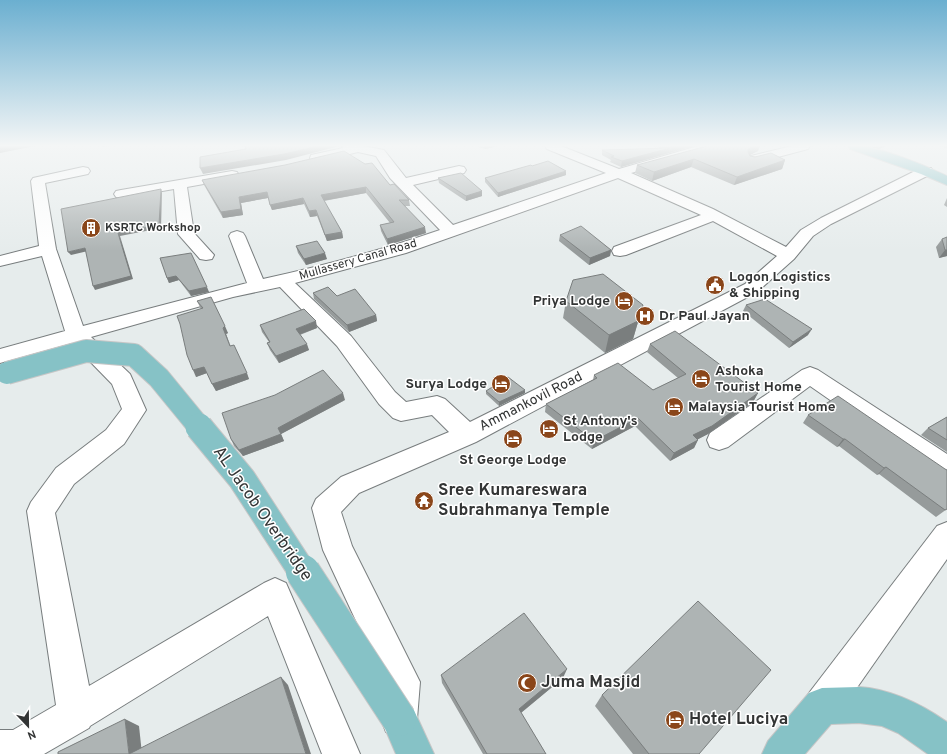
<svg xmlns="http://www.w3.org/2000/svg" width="947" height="754" viewBox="0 0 947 754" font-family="Overpass,sans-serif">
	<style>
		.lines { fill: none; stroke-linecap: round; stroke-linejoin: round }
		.minor-casing { stroke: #787d7e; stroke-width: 2 }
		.major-casing { stroke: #c6c6c6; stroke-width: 2 }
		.minor { fill: #fff; fill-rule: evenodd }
		.major { fill: #86c2c6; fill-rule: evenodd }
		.major-bridge-far2-casing { stroke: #c6c6c6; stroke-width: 24; stroke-linecap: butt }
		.major-bridge-far1-casing { stroke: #c6c6c6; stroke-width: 29; stroke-linecap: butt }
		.major-bridge-casing { stroke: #c6c6c6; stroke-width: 36; stroke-linecap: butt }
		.major-bridge-far2 { stroke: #86c2c6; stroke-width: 22 }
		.major-bridge-far1 { stroke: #86c2c6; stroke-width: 27 }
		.major-bridge { stroke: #86c2c6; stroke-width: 34 }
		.wall { fill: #969b9b }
		.shaded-wall { fill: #7a7e7e }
		.building { fill: #aeb4b4; stroke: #7a7e7e }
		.labels { text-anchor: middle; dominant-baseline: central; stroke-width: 3; stroke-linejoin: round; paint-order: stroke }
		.far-poi-label { font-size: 12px; font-weight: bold; fill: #333535; stroke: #fff; text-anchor: start }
		.far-street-label { font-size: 12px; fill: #333535; stroke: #fff }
		.poi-label { font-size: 14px; font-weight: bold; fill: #333535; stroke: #fff; text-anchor: start }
		.street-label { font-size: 14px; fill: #333535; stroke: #fff }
		.near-poi-label { font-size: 17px; font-weight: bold; fill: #333535; stroke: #fff; text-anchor: start }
		.near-street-label { font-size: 17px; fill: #333535; stroke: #fff }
	</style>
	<rect width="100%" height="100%" fill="#e6ecec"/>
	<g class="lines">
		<defs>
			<g id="minor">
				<path d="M342 146H363L384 150 406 178 459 166 464 167 466 170 464 173 413 185 453 225 606 173 547 149 545 146H561L619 169 698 146H716L714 149 631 173 713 209 786 247 801 230 821 218 921 168H931L933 171 931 174 831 224 813 236 794 259 757 292 476 442 359 493 341 512 352 546 420 682 417 719 412 732 399 737 386 732 381 719 385 683 323 550 312 508 316 499 341 477 449 432 432 415 401 421 393 418 379 404 337 346 280 287 233 297 91 337 130 374 146 410 124 444 74 484 55 513 89 686 264 583 275 578 286 583 360 754H322L268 616 90 726 89 728 44 754H0V730H13L56 705 27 511 31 502 56 468 106 430 122 409 112 384 72 343 0 363V349L65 331 42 256 0 266V256L39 246 31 181 33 178 83 167 88 168 90 171 88 174 45 183 56 249 83 326 247 283 229 236 231 233 237 231 243 233 245 236 263 279C323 266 382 250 440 230L390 178 376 156 358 152 316 162 311 161 310 158 311 155 343 148ZM618 178 701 215 614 247 612 251 614 255 620 256 626 255 713 221 777 256 745 284 470 422 445 399 437 396 406 402 395 392 351 336 295 283 406 253Z"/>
				<polygon points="792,146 810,146 808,149 752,164 747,163 746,160 747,157"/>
				<polygon points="232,171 237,172 239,175 237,178 187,187 194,233 214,255 212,259 206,260 200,259 178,234 174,189 121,198 116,197 114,194 116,191 121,190"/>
				<polygon points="810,367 818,370 947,454 947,478 938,475 810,386 728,447 719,450 710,447 707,440 710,433 802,370"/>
				<polygon points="947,522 947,559 835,719 822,724 809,719 804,706 809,693 937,526"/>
			</g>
			<g id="major">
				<path d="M848 146C870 142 926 166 947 176V185L921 174 850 149Z"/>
				<path d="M859 687C891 689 921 704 947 722V754H928L898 733 882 726 859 723 831 724 805 754H762L768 741 809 693 822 688Z"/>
				<polygon points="399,701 412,706 434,754 396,754 381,719 386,706"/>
			</g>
		</defs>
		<use href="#minor" class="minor-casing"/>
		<use href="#major" class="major-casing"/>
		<use href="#minor" class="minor"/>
		<use href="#major" class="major"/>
		<defs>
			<polyline id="major-bridge-far2" points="7,373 86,351 134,355 159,378 200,428"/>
			<polyline id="major-bridge-far1" points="199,427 242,479 303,573"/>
			<polyline id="major-bridge" points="303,572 399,719"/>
		</defs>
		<use href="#major-bridge-far2" class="major-bridge-far2-casing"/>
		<use href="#major-bridge-far1" class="major-bridge-far1-casing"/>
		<use href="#major-bridge" class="major-bridge-casing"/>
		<use href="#major-bridge-far2" class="major-bridge-far2"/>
		<use href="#major-bridge-far1" class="major-bridge-far1"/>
		<use href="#major-bridge" class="major-bridge"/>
	</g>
	<g class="wall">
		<polygon points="478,146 498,146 485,149 479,147"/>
		<polygon points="656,146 694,146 621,167 610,162 611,160 602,155 602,150 660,148"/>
		<polygon points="865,146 886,146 879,149"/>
		<polygon points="940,146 947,146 947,148"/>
		<polygon points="758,151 749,155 750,156 785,160 782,169 734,185 691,167 652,181 635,173 637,165"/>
		<polygon points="532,166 566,175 498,197 485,182 485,178"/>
		<polygon points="438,178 482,191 482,196 466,201 439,183"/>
		<polygon points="202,180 390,185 409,200 410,206 405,206 426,233 388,245 381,231 380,225 390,223 366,193 324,201 342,232 343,238 327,241 317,216 310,217 304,204 272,210 268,198 241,203 243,215 223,218 204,185"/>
		<polygon points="947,198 947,207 944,205"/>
		<polygon points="560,235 611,250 610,256 589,265 559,241"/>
		<polygon points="947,237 947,256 939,258 936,247 942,239"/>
		<polygon points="296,246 327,259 306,265 298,253"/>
		<polygon points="160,258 209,292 191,296 179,280 169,283 167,278"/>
		<polygon points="313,293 337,296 376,315 377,321 349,332 314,299"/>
		<polygon points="197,301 228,333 226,334 230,346 249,379 216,391 207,373 196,377 201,309"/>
		<polygon points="566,301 643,305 633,339 605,353 563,318"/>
		<polygon points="746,305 808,335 789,348 743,311"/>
		<polygon points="260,325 317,328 300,335 309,350 279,363 270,350 267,343 269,342 262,332"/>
		<polygon points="650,344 758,393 753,402 708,434 698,439 694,448 670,461 635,426 592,449 545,412 546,404 593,380 594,375 653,390 678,378 647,352"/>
		<polygon points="486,391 525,393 499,406 486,394"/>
		<polygon points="345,400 281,434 284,441 243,456 234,446 231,439"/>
		<polygon points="808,415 947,470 947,509 936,517 879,474 877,475 839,446 837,447 803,423"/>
		<polygon points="947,417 947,452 921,435 928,428"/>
		<polygon points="441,675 563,678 521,713 546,754 483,754 442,683"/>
		<polygon points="602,695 699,754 633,754 595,706"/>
	</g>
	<g class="shaded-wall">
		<polygon points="0,146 35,146 0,153"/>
		<polygon points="102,146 110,146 103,147"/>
		<polygon points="319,146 339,146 332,148 286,160 203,174 200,168"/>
		<polygon points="485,146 498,146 485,149"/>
		<polygon points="671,146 694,146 669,153"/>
		<polygon points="756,146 760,146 758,151 746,157 748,149"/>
		<polygon points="881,146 886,146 879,149"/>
		<polygon points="670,148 669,153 621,167 622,161"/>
		<polygon points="694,159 691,167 652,181 654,172"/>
		<polygon points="785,160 782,169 734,185 737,177"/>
		<polygon points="566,171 566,175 498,197 498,193"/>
		<polygon points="366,187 366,193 322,201 321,195"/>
		<polygon points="161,189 162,193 161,228 120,236 133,279 95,290 93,286 118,233"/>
		<polygon points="482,191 482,196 466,201 466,196"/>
		<polygon points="267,192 268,198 241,203 243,215 223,218 221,212 239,197"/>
		<polygon points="303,198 304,204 272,210 270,205"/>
		<polygon points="316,210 317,216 310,217 309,211"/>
		<polygon points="425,227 426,233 388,245 387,239"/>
		<polygon points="342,232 343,238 327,241 325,235"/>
		<polygon points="85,248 88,251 71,255 68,252"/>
		<polygon points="611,250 610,256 589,265 590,258"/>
		<polygon points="945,250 947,250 947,256 939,258"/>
		<polygon points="325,253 327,259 306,265 304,259"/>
		<polygon points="176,276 179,280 169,283 167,278"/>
		<polygon points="207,287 209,292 191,296 189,291"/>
		<polygon points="643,305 633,339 605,353 609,335"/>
		<polygon points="376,315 377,321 349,332 347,325"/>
		<polygon points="316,321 317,328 298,335 296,329"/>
		<polygon points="225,326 228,333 226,334 233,352 223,328"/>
		<polygon points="812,329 808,335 789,348 793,342"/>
		<polygon points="307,344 309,350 279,363 276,356"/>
		<polygon points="204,367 207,373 196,377 193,370"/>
		<polygon points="247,373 249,379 216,391 212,384"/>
		<polygon points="525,390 525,393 499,406 499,402"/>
		<polygon points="343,393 345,400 281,434 278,428"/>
		<polygon points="758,393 753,402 708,434 689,444 693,435"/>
		<polygon points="638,418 635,426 592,449 594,441"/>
		<polygon points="281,434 284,441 243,456 239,450"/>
		<polygon points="843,439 845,439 839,446 837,447"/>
		<polygon points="698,440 694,448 670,461 674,453"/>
		<polygon points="886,467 879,474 877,475 884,468"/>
		<polygon points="567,669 563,678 517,716 519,709"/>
		<polygon points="281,677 288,685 311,754 306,754"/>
		<polygon points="125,719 139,726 142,754 129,754"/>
	</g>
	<g class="building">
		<polygon points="245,146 319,146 284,154 200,168 200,157 246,149"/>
		<polygon points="707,146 756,146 748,149 748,152 750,156 755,157 771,153 785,160 737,177 694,159 654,172 637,165"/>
		<polygon points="670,148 622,161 611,157 614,156 602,150"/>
		<polygon points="344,151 365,164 372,163 390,185 394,184 409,200 399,200 425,227 387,239 380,225 394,222 366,187 321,195 342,232 325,235 316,210 309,211 303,198 270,205 267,192 239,197 241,209 221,212 202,180 285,165"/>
		<polygon points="548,161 566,171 498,193 485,178 531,165 532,166"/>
		<polygon points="461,173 482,191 466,196 438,178"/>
		<polygon points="161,189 159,225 118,233 131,276 93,286 85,248 68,252 61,209"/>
		<polygon points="581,226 611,250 590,258 560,235"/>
		<polygon points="947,237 947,250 945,250 942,239"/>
		<polygon points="317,241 325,253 304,259 296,246"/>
		<polygon points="191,253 207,287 189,291 176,276 167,278 160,258"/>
		<polygon points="603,274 643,305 638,321 609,335 566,301 573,280"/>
		<polygon points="328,287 337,296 355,289 376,315 347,325 313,293"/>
		<polygon points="211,297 225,326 223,328 230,346 234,345 247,373 212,384 204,367 193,370 187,355 180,324 177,316 203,308 197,301"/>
		<polygon points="765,299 812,329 793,342 746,305"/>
		<polygon points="304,309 316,321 296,329 307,344 276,356 267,343 270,342 260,325"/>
		<polygon points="675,331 758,393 712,426 693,435 698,440 674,453 638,418 594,441 546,404 597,378 594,375 618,363 653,390 686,374 650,344"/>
		<polygon points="323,370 343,393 278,428 281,434 239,450 231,439 222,413 275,395"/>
		<polygon points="508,377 525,390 499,402 486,391"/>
		<polygon points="838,396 945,469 947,470 947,509 945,510 886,467 884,468 845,439 843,439 808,415"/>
		<polygon points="947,417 947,440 928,428"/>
		<polygon points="698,601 771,670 699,754 649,754 602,695"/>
		<polygon points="524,613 567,669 519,709 546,754 487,754 441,675"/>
		<polygon points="281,677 306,754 58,754 58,752 125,719 129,754"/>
	</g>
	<linearGradient id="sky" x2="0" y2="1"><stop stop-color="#6bafd0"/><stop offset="0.58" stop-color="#f4f6f6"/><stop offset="1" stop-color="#f4f6f6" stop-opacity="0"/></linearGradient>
	<rect width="947" height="251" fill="url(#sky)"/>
	<defs>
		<symbol id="building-disc" viewBox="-11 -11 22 22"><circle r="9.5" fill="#8a461a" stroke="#fff"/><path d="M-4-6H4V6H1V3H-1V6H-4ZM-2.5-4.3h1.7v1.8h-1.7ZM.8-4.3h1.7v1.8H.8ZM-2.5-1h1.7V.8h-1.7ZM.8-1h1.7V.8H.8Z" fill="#fff"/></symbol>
		<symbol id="civic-disc" viewBox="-11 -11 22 22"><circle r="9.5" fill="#8a461a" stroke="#fff"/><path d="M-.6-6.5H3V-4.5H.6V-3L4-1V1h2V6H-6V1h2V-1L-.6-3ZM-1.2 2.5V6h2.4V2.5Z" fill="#fff"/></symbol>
		<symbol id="hotel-disc" viewBox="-11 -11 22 22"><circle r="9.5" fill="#8a461a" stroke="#fff"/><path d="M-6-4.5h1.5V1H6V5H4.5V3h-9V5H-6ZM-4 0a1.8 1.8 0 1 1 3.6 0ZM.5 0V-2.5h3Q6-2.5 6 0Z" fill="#fff"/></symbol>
		<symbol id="hospital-disc" viewBox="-11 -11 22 22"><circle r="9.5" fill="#8a461a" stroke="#fff"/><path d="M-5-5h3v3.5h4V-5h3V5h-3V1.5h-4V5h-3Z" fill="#fff"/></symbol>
		<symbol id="temple-disc" viewBox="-11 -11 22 22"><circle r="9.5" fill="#8a461a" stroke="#fff"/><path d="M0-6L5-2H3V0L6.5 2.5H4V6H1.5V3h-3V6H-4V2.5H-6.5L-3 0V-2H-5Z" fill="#fff"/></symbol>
		<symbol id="mosque-disc" viewBox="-11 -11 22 22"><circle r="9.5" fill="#8a461a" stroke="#fff"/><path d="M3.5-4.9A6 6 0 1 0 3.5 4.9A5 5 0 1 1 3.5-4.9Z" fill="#fff"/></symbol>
	</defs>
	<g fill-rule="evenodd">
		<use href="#building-disc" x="80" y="217" width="22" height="22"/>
		<use href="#civic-disc" x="704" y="274" width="22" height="22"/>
		<use href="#hotel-disc" x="613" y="290" width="22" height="22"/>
		<use href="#hospital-disc" x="634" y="305" width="22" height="22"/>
		<use href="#hotel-disc" x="690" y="368" width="22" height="22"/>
		<use href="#hotel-disc" x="490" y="373" width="22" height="22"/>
		<use href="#hotel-disc" x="663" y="396" width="22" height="22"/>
		<use href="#hotel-disc" x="538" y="418" width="22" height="22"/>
		<use href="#hotel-disc" x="502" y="428" width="22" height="22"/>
		<use href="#temple-disc" x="413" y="490" width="22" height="22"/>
		<use href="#mosque-disc" x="516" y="672" width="22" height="22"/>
		<use href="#hotel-disc" x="664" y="709" width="22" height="22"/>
	</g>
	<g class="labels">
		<g class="far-poi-label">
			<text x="105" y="228">KSRTC Workshop</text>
		</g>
		<g class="far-street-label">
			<text transform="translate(358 260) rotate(-16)">Mullassery Canal Road</text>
		</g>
		<g class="poi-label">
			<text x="729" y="277">Logon Logistics<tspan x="729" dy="16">&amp; Shipping</tspan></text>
			<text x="610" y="301" text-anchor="end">Priya Lodge</text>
			<text x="659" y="316">Dr Paul Jayan</text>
			<text x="715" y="371">Ashoka<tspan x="715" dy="16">Tourist Home</tspan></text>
			<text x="487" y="384" text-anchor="end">Surya Lodge</text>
			<text x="688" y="407">Malaysia Tourist Home</text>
			<text x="563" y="421">St Antony's<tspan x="563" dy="16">Lodge</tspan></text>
			<text x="513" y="460" text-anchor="middle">St George Lodge</text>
		</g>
		<g class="street-label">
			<text transform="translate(531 402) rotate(-27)">Ammankovil Road</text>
		</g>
		<g class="near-poi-label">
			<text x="438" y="491">Sree Kumareswara<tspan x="438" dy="20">Subrahmanya Temple</tspan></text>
			<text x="541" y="683">Juma Masjid</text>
			<text x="689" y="720">Hotel Luciya</text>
		</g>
		<g class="near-street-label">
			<text transform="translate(262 514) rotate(55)">AL Jacob Overbridge</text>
		</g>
	</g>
	<g transform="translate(28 726) rotate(158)" stroke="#ffffff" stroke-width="3" paint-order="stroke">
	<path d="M0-3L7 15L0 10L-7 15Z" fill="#333535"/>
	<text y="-6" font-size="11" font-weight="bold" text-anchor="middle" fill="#333535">N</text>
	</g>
</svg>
